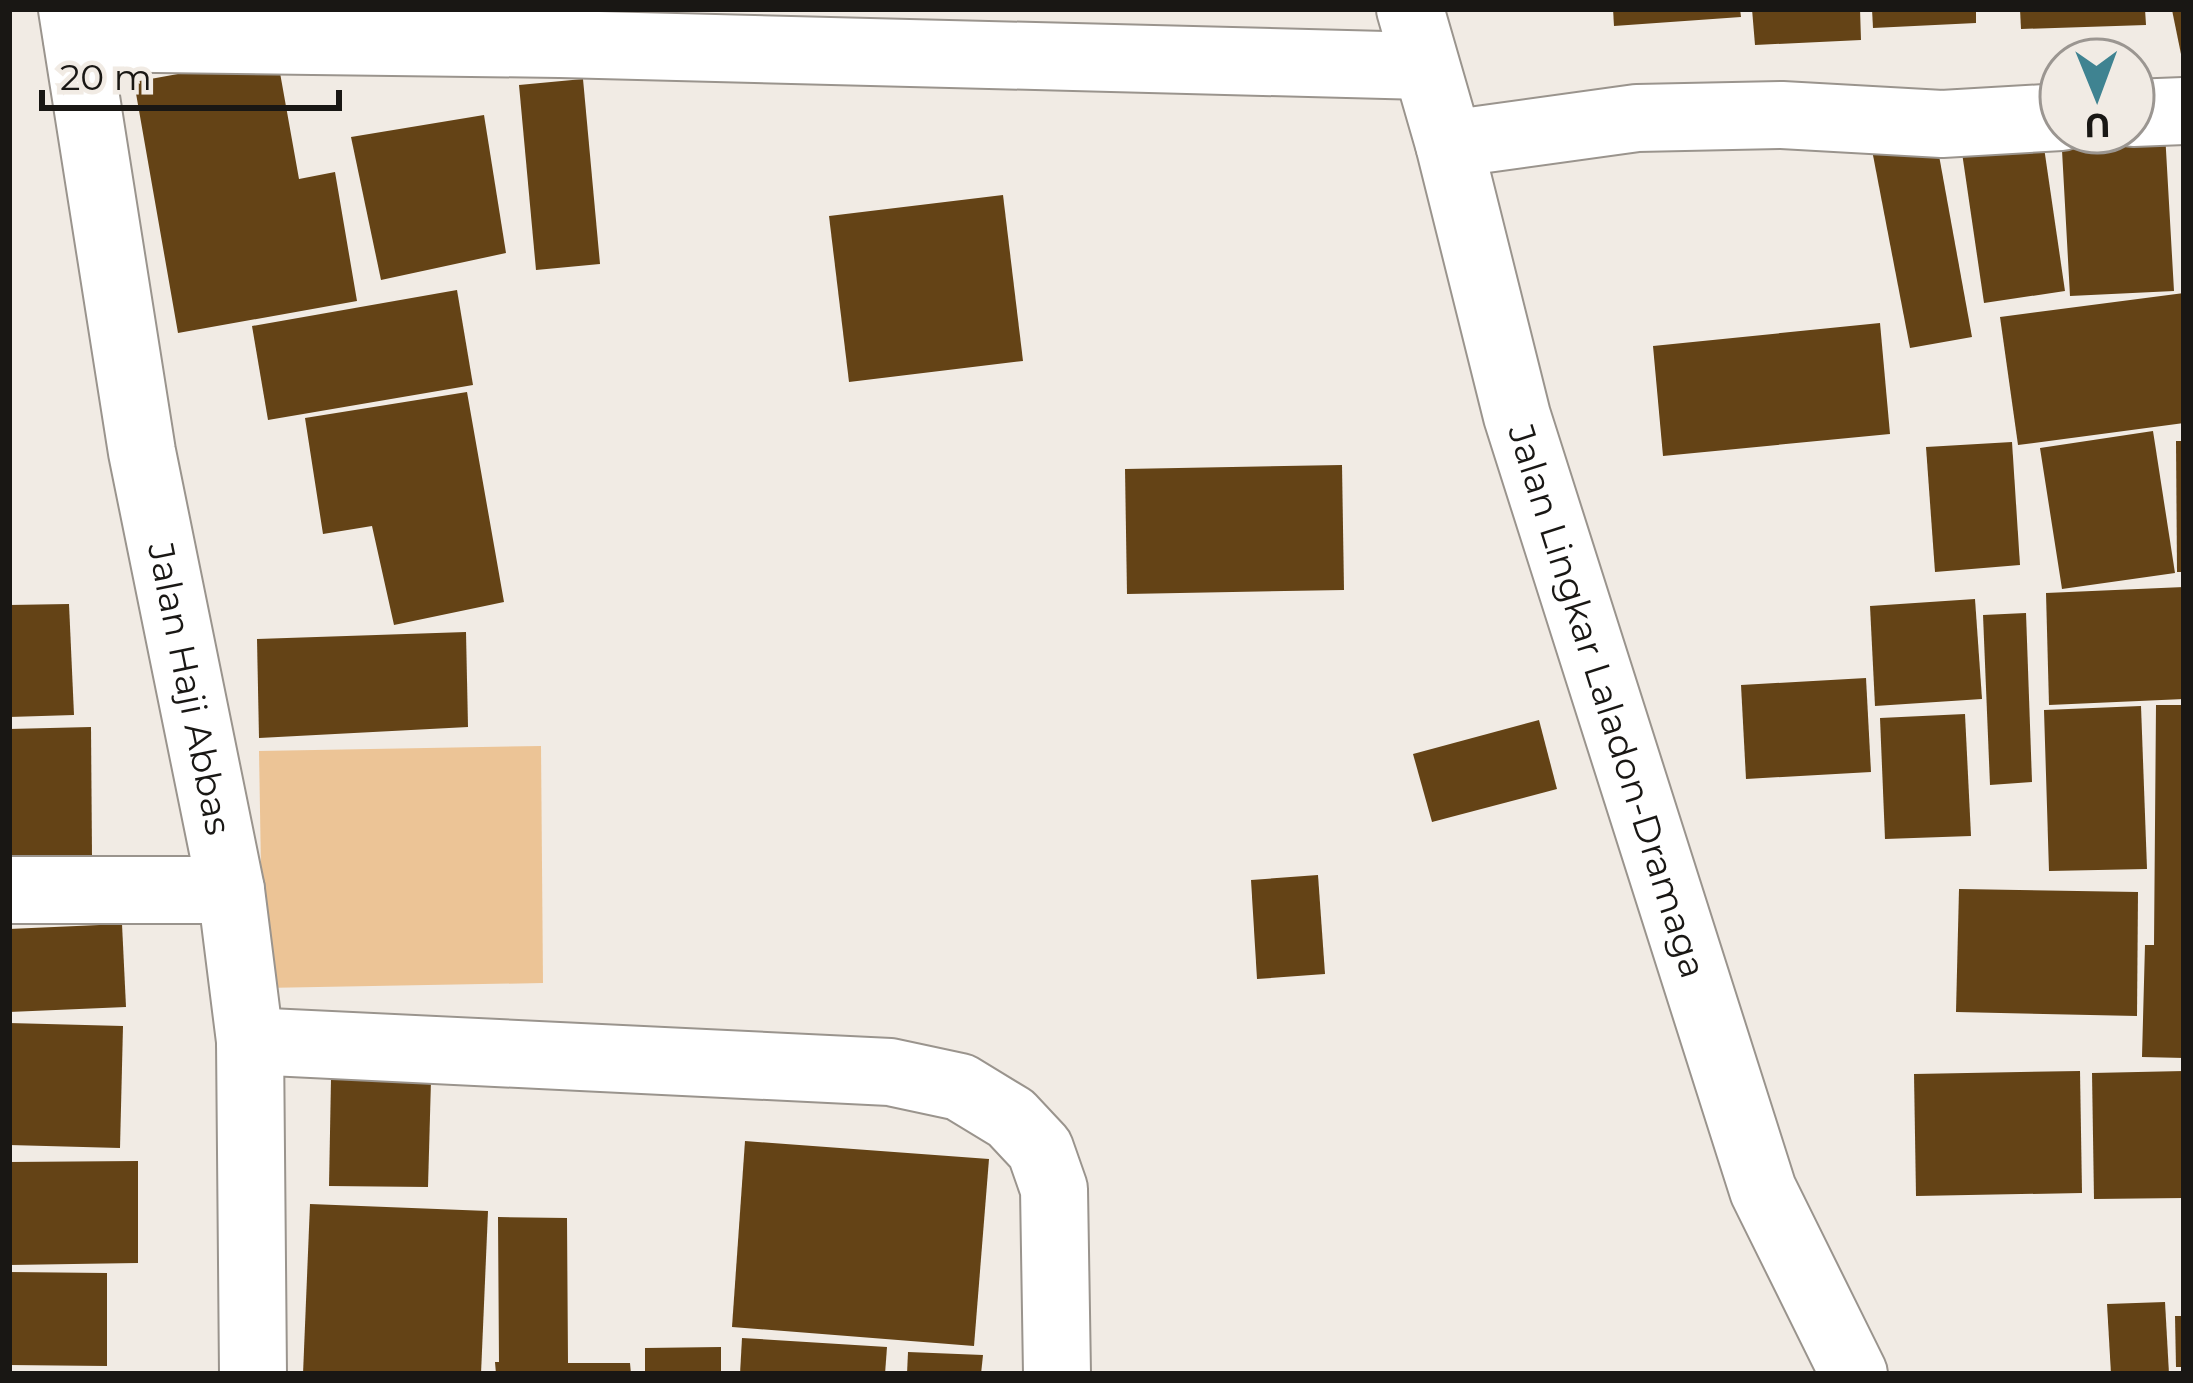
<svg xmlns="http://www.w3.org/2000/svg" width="2193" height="1383" viewBox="0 0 2193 1383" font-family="Montserrat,sans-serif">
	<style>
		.green { fill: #ecc496 }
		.building { fill: #644316 }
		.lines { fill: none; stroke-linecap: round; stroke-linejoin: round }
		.minor-casing { stroke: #9a948d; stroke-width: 70 }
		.primary-casing { stroke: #9a948d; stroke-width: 70 }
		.minor { stroke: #fff; stroke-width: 66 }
		.primary { stroke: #fff; stroke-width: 66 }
		.labels { text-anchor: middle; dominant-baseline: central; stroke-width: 12; stroke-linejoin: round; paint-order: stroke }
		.street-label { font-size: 36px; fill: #191714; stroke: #f1ebe4 }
	</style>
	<rect width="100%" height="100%" fill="#f1ebe4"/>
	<polygon class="green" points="541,746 543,983 263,988 259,751"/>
	<g class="building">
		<polygon points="1613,9 1740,9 1741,17 1614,26"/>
		<polygon points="1752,9 1860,9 1861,40 1755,45"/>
		<polygon points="1872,9 1976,9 1976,23 1873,28"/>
		<polygon points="2020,9 2145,9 2146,25 2021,29"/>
		<polygon points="2184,9 2184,59 2182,59 2172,10"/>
		<polygon points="277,56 299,179 335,172 357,301 178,333 134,82"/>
		<polygon points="583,79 600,264 536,270 519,85"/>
		<polygon points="484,115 506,253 381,280 351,137"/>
		<polygon points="2164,115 2174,291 2070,296 2061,132 2133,132"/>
		<polygon points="2041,127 2065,291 1984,303 1960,139"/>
		<polygon points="1936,139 1972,337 1910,348 1872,150"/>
		<polygon points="1003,195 1023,361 849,382 829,216"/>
		<polygon points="457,290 473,385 268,420 252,326"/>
		<polygon points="2184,293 2184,423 2018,445 2000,317"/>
		<polygon points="1880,323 1890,434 1663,456 1653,346"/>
		<polygon points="467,392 504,602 394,625 372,526 323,534 305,418"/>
		<polygon points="2153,431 2175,573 2062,589 2040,448"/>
		<polygon points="2176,441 2184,441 2184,572 2177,572"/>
		<polygon points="2012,442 2020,565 1935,572 1926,447"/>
		<polygon points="1342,465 1344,590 1127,594 1125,469"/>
		<polygon points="2184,587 2184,699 2049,705 2046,593"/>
		<polygon points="1975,599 1982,699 1875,706 1870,606"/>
		<polygon points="69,604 74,715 9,717 9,605"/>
		<polygon points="2026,613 2032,782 1990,785 1983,615"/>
		<polygon points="466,632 468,727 259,738 257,639"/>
		<polygon points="1866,678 1871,772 1746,779 1741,685"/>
		<polygon points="2156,705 2184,705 2184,1058 2142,1057 2145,945 2154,945"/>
		<polygon points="2141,706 2147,869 2049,871 2044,710"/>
		<polygon points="1965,714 1971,836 1885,839 1880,718"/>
		<polygon points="1539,720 1557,789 1432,822 1413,754"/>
		<polygon points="91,727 92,857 9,858 9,729"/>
		<polygon points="1318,875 1325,974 1257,979 1251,880"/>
		<polygon points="1959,889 2138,892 2137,1016 1956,1012"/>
		<polygon points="122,924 126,1007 9,1012 9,929"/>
		<polygon points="9,1023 123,1026 120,1148 9,1145"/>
		<polygon points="2080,1071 2082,1193 1916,1196 1914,1074"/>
		<polygon points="2184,1071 2184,1198 2094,1199 2092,1073"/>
		<polygon points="331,1079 431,1080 428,1187 329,1186"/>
		<polygon points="745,1141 989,1159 974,1346 732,1327"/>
		<polygon points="138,1161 138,1263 9,1265 9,1162"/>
		<polygon points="310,1204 488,1211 481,1374 303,1374"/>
		<polygon points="498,1217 567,1218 568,1363 630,1363 631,1374 496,1374 495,1362 499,1362"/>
		<polygon points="9,1272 107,1273 107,1366 9,1365"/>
		<polygon points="2165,1302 2169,1374 2111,1374 2107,1304"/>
		<polygon points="2175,1316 2184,1316 2184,1367 2176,1367"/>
		<polygon points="742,1338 887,1347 885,1374 740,1374"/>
		<polygon points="721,1347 721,1374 645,1374 645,1348"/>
		<polygon points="908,1352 983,1355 981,1374 907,1374"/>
	</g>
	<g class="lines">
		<defs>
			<g id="minor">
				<path id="s1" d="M72 9 142 452 231 890 250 1041 253 1374"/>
				<polyline points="77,38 560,44 1424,66"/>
				<polyline points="2133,113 2184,111"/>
				<polyline points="1449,144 1637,118 1782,115 1942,124 2061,117"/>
				<polyline points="9,890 231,890"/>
				<polyline points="250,1041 890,1072 960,1087 1011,1118 1040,1149 1054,1189 1057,1374"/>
			</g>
			<g id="primary">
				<path id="s2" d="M1410 9 1449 144 1517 416 1763 1190 1854 1374"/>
			</g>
		</defs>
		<use href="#minor" class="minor-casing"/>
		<use href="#primary" class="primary-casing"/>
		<use href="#minor" class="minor"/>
		<use href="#primary" class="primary"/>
	</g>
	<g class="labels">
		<g class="street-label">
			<text stroke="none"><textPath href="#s1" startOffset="690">Jalan Haji Abbas</textPath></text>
			<text stroke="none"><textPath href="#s2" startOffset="720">Jalan Lingkar Laladon-Dramaga</textPath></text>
		</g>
	</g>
	<rect width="2193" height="1383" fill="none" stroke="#191714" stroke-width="24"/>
	<g transform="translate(2097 96) rotate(179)"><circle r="57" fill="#f1ebe4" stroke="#9b9691" stroke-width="3"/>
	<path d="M0-9L21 45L0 30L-21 45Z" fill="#3f8391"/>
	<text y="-18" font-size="33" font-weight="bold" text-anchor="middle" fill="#191714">U</text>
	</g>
	<path d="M42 90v18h297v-18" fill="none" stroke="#191714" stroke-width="6"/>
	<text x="60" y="90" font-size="36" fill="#191714" stroke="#f1ebe4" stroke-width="9" paint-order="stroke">20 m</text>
</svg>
